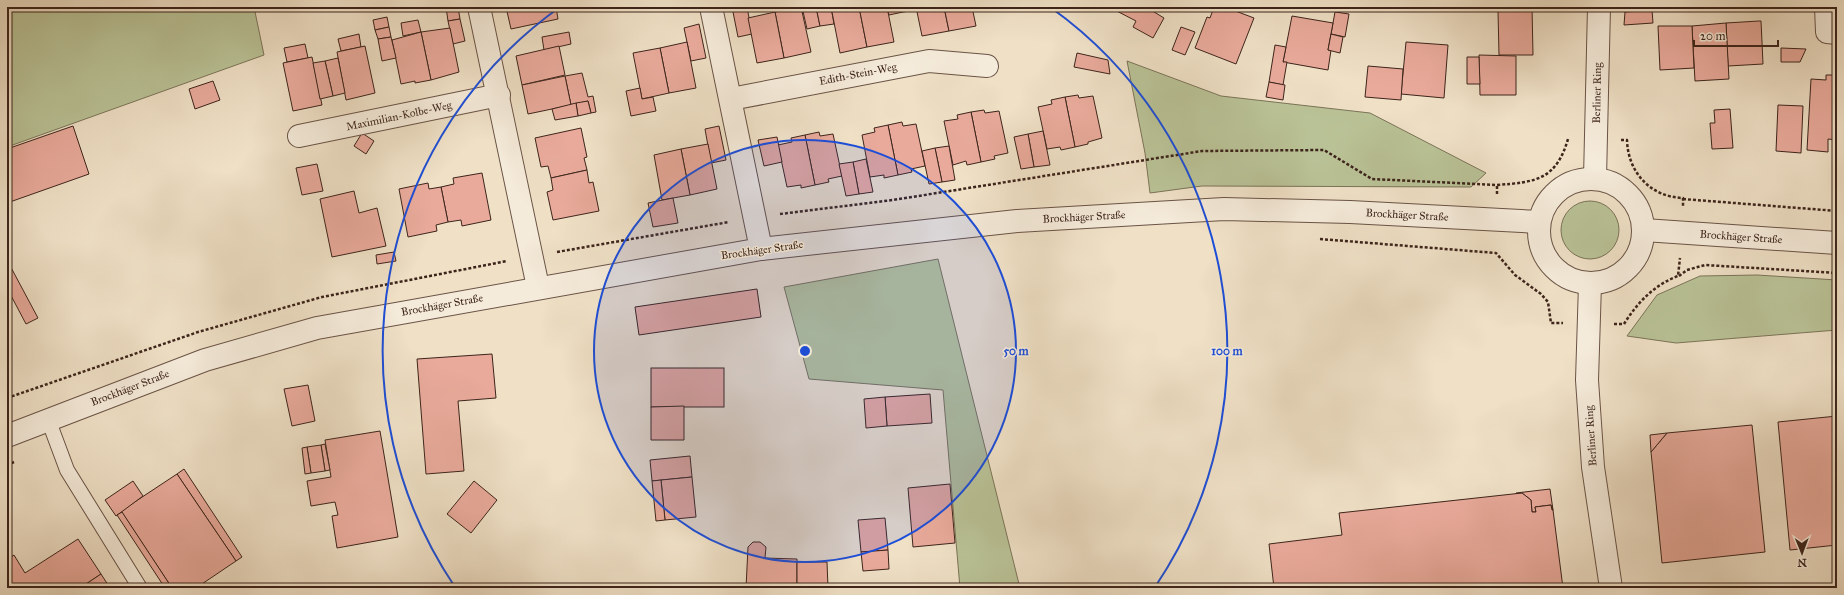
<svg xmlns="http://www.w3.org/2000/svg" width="1844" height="595" viewBox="0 0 1844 595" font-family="'IM FELL Great Primer',serif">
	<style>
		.green { fill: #b9c296; stroke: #7b7358 }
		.building { fill: #e9aa9b; stroke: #3d241b }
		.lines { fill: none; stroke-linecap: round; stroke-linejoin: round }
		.service-casing { stroke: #6a5346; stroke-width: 16 }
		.minor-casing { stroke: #6a5346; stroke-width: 24 }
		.tertiary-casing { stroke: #6a5346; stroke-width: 24 }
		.path { stroke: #3d241b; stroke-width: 2.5; stroke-dasharray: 3 2; stroke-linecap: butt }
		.service { stroke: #f5ebda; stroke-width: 14 }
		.minor { stroke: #f5ebda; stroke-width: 22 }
		.tertiary { stroke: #f5ebda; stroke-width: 22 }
		.ring { fill: none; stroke: #1d4ed8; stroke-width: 2 }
		.labels { text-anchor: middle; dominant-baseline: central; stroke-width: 3; stroke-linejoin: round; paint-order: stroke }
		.street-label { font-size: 11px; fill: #3d241b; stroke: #f5ebda }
		.centre { fill: #1d4ed8; stroke: #f5ebda; stroke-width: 2 }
		.ring-label { font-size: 12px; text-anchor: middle; font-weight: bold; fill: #1d4ed8; stroke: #f5ebda; stroke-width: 3; stroke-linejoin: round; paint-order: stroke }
	</style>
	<rect width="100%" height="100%" fill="#efe0c6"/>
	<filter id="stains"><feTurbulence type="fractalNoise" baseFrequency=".005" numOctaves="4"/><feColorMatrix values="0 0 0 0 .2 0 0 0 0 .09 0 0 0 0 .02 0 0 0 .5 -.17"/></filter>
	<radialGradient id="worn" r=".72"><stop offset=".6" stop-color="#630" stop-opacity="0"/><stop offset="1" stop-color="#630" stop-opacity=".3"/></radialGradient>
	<g class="green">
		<polygon points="7,7 254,7 264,55 7,147"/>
		<polygon points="1127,61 1221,96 1370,113 1486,173 1471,187 1202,186 1150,193 1145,153"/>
		<circle cx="1590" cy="230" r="29"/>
		<polygon points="938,259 1020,588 960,588 943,390 809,379 784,287"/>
		<polygon points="1757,275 1837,280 1837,330 1676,343 1627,336 1657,295 1700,276"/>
	</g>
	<g class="building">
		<polygon points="446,7 458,7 460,19 448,21"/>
		<polygon points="506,7 556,7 558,19 511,29"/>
		<polygon points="732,7 747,7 752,34 738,37"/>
		<polygon points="801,7 811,52 784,58 775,12"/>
		<polygon points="802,7 816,7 820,26 807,29"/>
		<polygon points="816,7 831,7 834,24 820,26"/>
		<polygon points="831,7 859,7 867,47 840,53"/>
		<polygon points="859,7 887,7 894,42 867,47"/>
		<polygon points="887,7 902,7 903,12 889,15"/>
		<polygon points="902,7 916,7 917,10 903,12"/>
		<polygon points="916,7 944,7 949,31 922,36"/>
		<polygon points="944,7 972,7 976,26 949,31"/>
		<polygon points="1109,7 1146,7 1164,18 1153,38 1133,27 1136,21"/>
		<polygon points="1214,7 1225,7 1254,18 1236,64 1195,48 1207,17 1210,18"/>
		<polygon points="1524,7 1532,7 1533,55 1499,55 1498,11 1524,11"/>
		<polygon points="1625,7 1652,7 1652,10 1625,12"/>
		<polygon points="1652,10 1653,23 1624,25 1625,12"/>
		<polygon points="775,12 784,58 757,63 748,18"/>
		<polygon points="1335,12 1349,14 1345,37 1331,34"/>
		<polygon points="1292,16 1333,23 1328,50 1331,50 1328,70 1283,62"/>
		<polygon points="387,17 389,27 375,30 373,20"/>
		<polygon points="460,19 465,41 453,44 448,21"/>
		<polygon points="418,20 421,32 403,36 401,23"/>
		<polygon points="1759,21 1761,21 1763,64 1728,66 1726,23"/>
		<polygon points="1726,23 1729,79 1695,81 1692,26"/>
		<polygon points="699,24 706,58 691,61 684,28"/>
		<polygon points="1658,26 1692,26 1694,68 1660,70"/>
		<polygon points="389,27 391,37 378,39 375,30"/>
		<polygon points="1181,27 1195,32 1185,55 1172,50"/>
		<polygon points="450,28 459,72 431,80 421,32"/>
		<polygon points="421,32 431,80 415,83 415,81 401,84 392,40"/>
		<polygon points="569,32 571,44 544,50 542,37"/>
		<polygon points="359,34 361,47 341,51 338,39"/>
		<polygon points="1331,34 1343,37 1340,53 1328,50"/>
		<polygon points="391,37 396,58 382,61 378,39"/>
		<polygon points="687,42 696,88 669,93 660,48"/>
		<polygon points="1406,42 1448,45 1444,98 1401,94"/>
		<polygon points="305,44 308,58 287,62 284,48"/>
		<polygon points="1275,45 1286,47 1283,62 1287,62 1283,85 1269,82"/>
		<polygon points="365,46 375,93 346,100 337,52"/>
		<polygon points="559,46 565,75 522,85 516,56"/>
		<polygon points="660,48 669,93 642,99 633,53"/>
		<polygon points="1781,48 1806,49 1800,62 1781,62"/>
		<polygon points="1077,53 1108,60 1110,74 1074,67"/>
		<polygon points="1479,55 1516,56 1516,95 1480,95"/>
		<polygon points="312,57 322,105 293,111 283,63"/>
		<polygon points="1467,57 1479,57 1480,84 1467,84"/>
		<polygon points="338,58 345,93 333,96 325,61"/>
		<polygon points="325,61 333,96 320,99 313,63"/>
		<polygon points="1368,66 1403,69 1401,100 1365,97"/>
		<polygon points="582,73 588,97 593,96 596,112 591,113 588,101 571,105 565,76"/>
		<polygon points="1826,75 1837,75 1837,140 1828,139 1828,152 1807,150 1811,79 1826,80"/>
		<polygon points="565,76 571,105 528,114 522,85"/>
		<polygon points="213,81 220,100 195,109 189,89"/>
		<polygon points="1269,82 1285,85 1283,100 1266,97"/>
		<polygon points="640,88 642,99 653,97 656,111 631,116 626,91"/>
		<polygon points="1078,95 1079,98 1093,96 1102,138 1088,142 1088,144 1075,147 1065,97"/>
		<polygon points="1065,97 1075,147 1061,150 1060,147 1047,149 1038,107 1052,104 1051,100"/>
		<polygon points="588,101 591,113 578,116 576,103"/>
		<polygon points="576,103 578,116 555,120 552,109"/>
		<polygon points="1778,105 1803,106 1801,153 1776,151"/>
		<polygon points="1730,109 1733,148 1712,149 1710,123 1715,123 1714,110"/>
		<polygon points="984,110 985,113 999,111 1008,153 994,156 995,159 981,162 971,112"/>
		<polygon points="971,112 981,162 967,165 966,161 953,165 944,121 958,119 957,115"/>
		<polygon points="902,122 903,126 916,124 925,166 911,169 912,172 898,175 888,125"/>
		<polygon points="888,125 898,175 884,178 884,175 870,177 862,135 875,132 874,128"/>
		<polygon points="73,126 89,174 7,203 7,149"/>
		<polygon points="719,126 726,160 711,163 705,129"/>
		<polygon points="581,128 587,157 584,158 587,170 551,178 548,166 541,167 535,138"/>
		<polygon points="1043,131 1050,165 1034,167 1028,134"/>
		<polygon points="819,132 820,136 833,134 842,176 828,179 829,182 815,185 805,135"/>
		<polygon points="362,133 374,141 366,154 354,146"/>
		<polygon points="1028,134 1034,167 1021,169 1014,137"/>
		<polygon points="805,135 815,185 801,188 801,185 787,187 778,145 792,142 791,138"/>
		<polygon points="777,137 782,162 764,166 758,140"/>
		<polygon points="708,144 717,189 690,195 681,149"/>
		<polygon points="949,146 955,180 942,182 935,148"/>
		<polygon points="935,148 942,182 929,184 922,151"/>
		<polygon points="681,149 690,195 662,200 654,155"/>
		<polygon points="866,159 873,192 859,194 853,162"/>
		<polygon points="853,162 859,194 846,196 839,164"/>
		<polygon points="317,164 323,191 302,195 296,168"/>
		<polygon points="587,170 589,183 593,182 599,211 553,220 547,192 553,190 551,178"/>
		<polygon points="482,173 491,220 462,226 461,220 448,222 441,187 454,184 453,178"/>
		<polygon points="428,183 429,189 441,187 448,222 436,225 437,231 408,237 399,189"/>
		<polygon points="354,191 359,213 377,208 386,246 332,257 320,199"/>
		<polygon points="673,198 678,223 653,227 648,203"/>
		<polygon points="394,252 396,261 377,264 376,255"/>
		<polygon points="7,260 38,318 26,324 7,288"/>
		<polygon points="757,289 761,317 639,335 635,307"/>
		<polygon points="492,354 496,398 458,401 464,471 426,474 417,359"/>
		<rect x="651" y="368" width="73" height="39"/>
		<polygon points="308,385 315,421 292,426 284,389"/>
		<polygon points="930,394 932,423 887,426 885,397"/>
		<polygon points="885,397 887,426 866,428 864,399"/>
		<polygon points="684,406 684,440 651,440 651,407"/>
		<polygon points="1837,416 1837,545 1790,550 1778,422"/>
		<polygon points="1752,425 1765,552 1662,563 1651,452 1667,433"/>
		<polygon points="380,431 398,537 337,548 332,516 338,515 335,502 311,506 307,481 331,477 325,440"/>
		<polygon points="1667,433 1651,452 1650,435"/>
		<polygon points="325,444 330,470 325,471 321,445"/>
		<polygon points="321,445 325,471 311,473 307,447"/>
		<polygon points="307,447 311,473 305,474 302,448"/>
		<polygon points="690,456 692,477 652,481 650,460"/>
		<polygon points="184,469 242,557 236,561 177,474"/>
		<polygon points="177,474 236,561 196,588 172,588 121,511"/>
		<polygon points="692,477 696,517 665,520 661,480"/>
		<polygon points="661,480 665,520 656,521 652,481"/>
		<polygon points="133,481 143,496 116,516 105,500"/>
		<polygon points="474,481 497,500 471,533 447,514"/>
		<polygon points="950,484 955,543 913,547 908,488"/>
		<polygon points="1550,489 1553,510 1551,505 1535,507 1536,512 1532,512 1531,500 1522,493 1516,494 1516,493"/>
		<polygon points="1522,493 1531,500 1532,512 1536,512 1535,507 1551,505 1552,510 1553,510 1563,588 1274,588 1269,544 1342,535 1339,513"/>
		<polygon points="122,512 172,588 165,588 117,515"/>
		<polygon points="885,518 888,550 861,552 858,520"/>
		<polygon points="78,539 101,574 80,588 7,588 7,560 14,555 25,573"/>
		<polygon points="753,542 760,542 766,547 765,558 797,559 797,588 746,588 748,547"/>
		<polygon points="888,550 889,569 863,571 861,552"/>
		<polygon points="797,562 827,562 828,588 797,588"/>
		<polygon points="101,574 110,588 80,588"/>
	</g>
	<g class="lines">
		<defs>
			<polyline id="service" points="48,419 67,470 140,588"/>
			<g id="minor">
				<polyline points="479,7 538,287"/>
				<polyline points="711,7 761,249"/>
				<polyline points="1826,7 1827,32 1837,33"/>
				<polyline points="731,99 929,61 987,66"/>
				<polyline points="299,136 499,95"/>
				<polyline points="1595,178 1599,7"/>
				<polyline points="1590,284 1587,380 1593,467 1611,588"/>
			</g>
			<g id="tertiary">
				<circle cx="1591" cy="231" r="52"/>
				<polyline points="1644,230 1837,243"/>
				<polyline points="7,436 205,360 317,328 761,249 1017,221 1224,209 1350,212 1539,222"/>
			</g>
		</defs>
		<use href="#service" class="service-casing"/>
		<use href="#minor" class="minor-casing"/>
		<use href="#tertiary" class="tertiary-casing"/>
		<g class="path">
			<path d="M1621 140H1627C1628 173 1651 197 1683 198V207"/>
			<polyline points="1497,194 1497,185"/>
			<polyline points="1683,199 1837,211"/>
			<path d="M780 214 893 200 1202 151 1324 150 1372 179 1497 185C1536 182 1556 180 1568 139H1570"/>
			<polyline points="1320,239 1496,253 1515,275 1541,294 1548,302 1551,323 1563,323"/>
			<polyline points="557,252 729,222"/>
			<polyline points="1679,276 1687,270 1705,265 1837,273"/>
			<path d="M1614 324H1624C1637 303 1654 285 1678 276L1680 258"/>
			<polyline points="7,398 198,332 322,297 507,261"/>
			<polyline points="7,465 14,462"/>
		</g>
		<use href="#service" class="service"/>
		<use href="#minor" class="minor"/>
		<use href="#tertiary" class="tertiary"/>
	</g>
	<circle cx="805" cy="351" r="211" fill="#1d4ed8" fill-opacity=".12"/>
	<g class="ring">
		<circle cx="805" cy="351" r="211"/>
		<path d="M455 587A422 422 0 0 1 560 7M1050 7A422 422 0 0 1 1155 587"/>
	</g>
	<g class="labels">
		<g class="street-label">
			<text transform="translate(858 74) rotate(-11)">Edith-Stein-Weg</text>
			<text transform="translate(1597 93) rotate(-89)">Berliner Ring</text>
			<text transform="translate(399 116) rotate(-12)">Maximilian-Kolbe-Weg</text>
			<text transform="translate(1407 215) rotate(3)">Brockhäger Straße</text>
			<text transform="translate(1084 217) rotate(-3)">Brockhäger Straße</text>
			<text transform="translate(1741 237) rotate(4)">Brockhäger Straße</text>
			<text transform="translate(762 250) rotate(-8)">Brockhäger Straße</text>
			<text transform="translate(442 305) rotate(-10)">Brockhäger Straße</text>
			<text transform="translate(130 388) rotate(-21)">Brockhäger Straße</text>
			<text transform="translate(1591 436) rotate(-94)">Berliner Ring</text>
		</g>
	</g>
	<circle cx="805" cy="351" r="6" class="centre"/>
	<g class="ring-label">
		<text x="1016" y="355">50 m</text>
		<text x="1227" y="355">100 m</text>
	</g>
	<rect width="1844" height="595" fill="none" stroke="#efe0c6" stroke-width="24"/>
	<rect x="8" y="8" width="1828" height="579" fill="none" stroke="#3d241b" stroke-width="2"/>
	<rect x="12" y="12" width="1820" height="571" fill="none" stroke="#3d241b"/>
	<g transform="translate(1802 553) rotate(179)" stroke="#f5ebda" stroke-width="3" paint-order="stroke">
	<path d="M0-3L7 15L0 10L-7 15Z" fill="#3d241b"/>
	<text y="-6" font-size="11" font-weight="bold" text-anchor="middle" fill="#3d241b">N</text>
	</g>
	<path d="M1694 40v6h84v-6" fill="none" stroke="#3d241b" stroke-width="2"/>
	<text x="1700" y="40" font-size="12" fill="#3d241b" stroke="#f5ebda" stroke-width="3" paint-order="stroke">20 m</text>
	<rect width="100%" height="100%" filter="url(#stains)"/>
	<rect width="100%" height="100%" fill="url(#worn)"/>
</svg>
